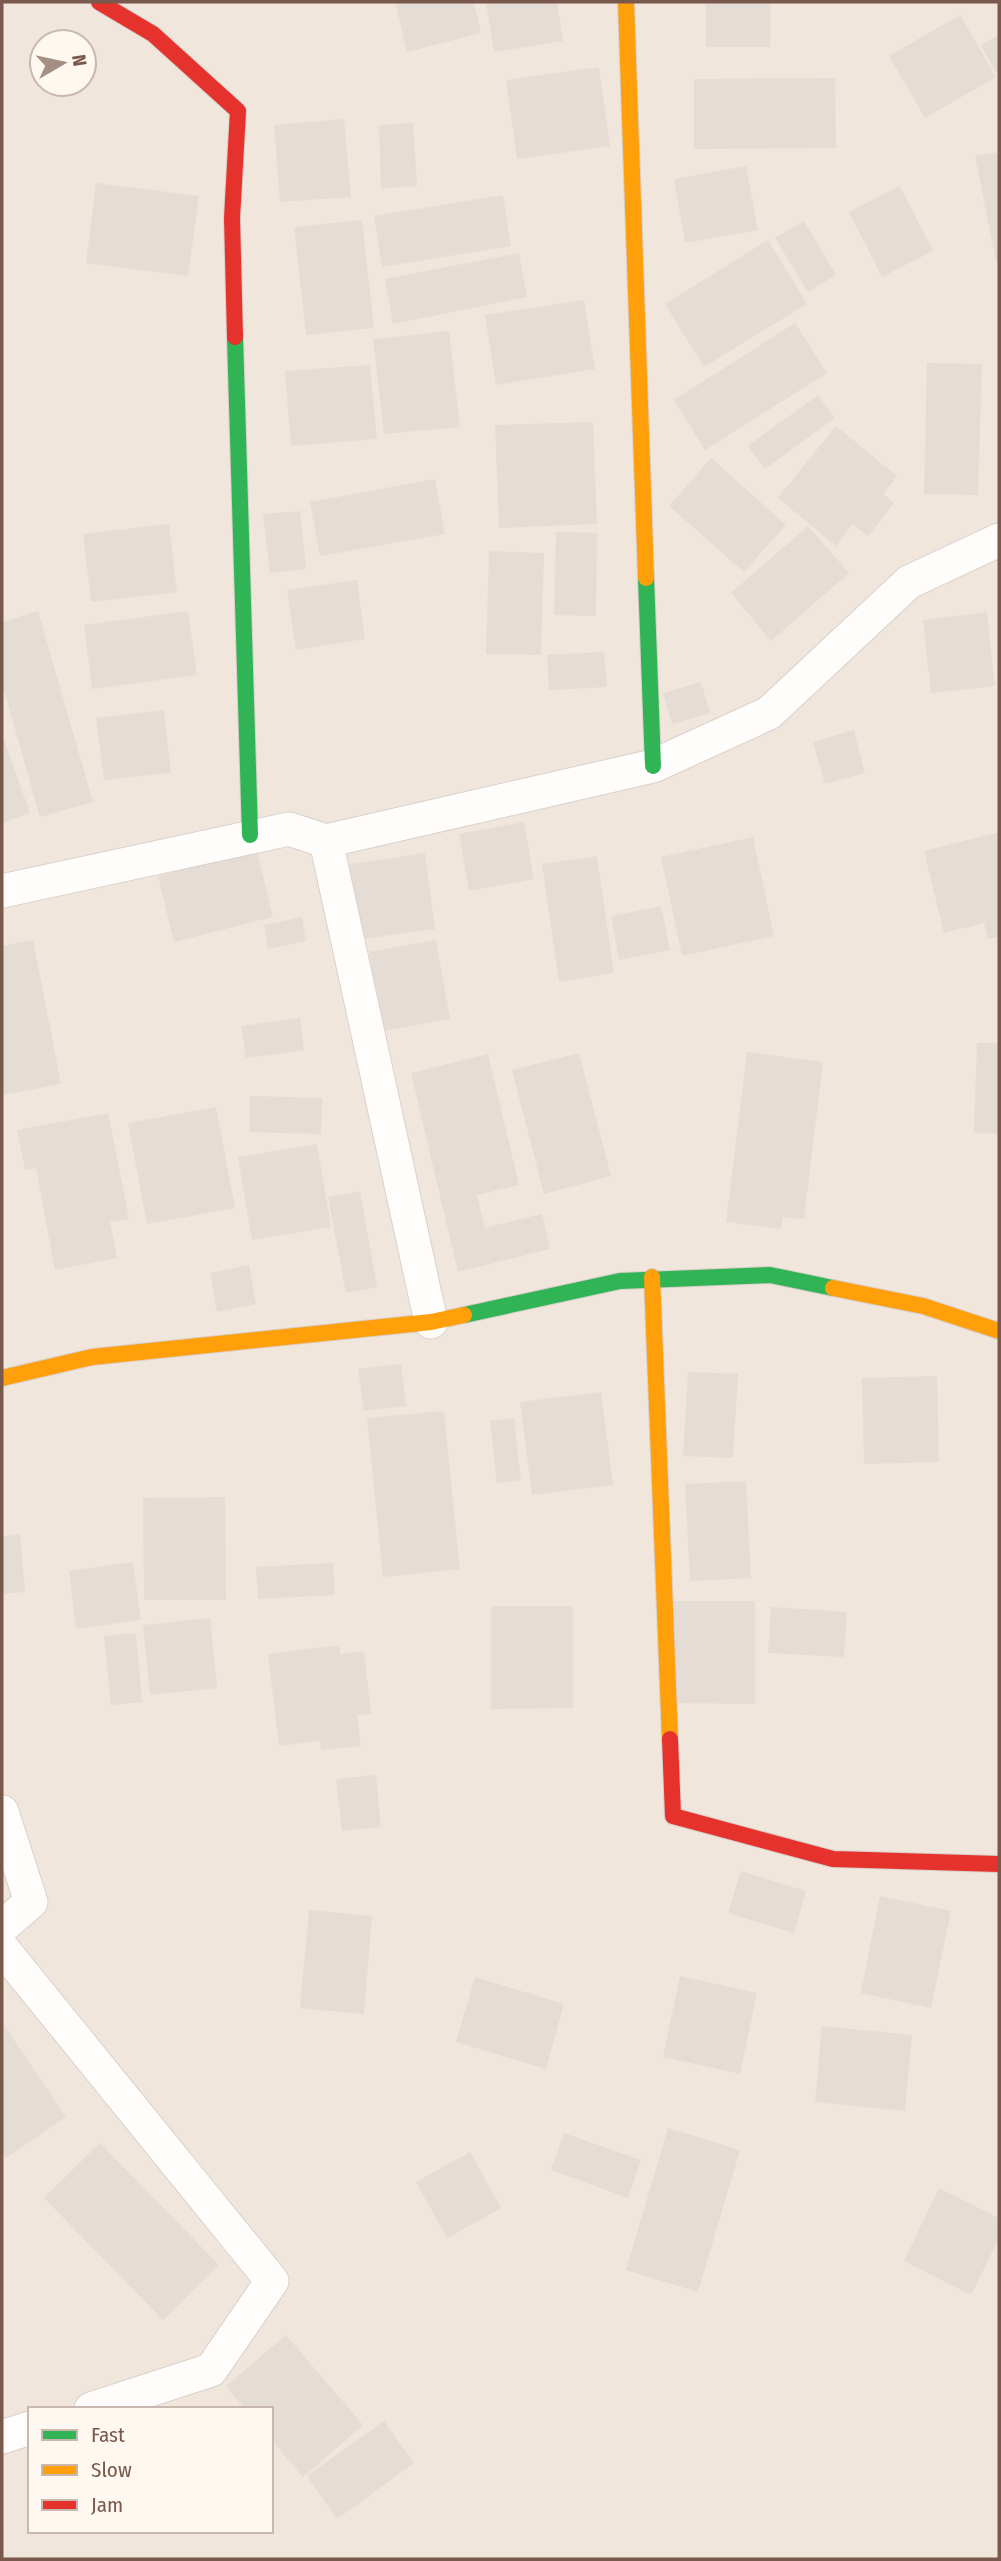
<svg xmlns="http://www.w3.org/2000/svg" width="1001" height="2561" viewBox="0 0 1001 2561" font-family="'Fira Sans Condensed',sans-serif">
	<style>
		.residential { fill: #f1e6dc; fill-rule: evenodd }
		.building { fill: #e5dcd5 }
		.lines { fill: none; stroke-linecap: round; stroke-linejoin: round }
		.street-casing { stroke: #d8d1cc; stroke-width: 35 }
		.fast-casing { stroke: #d8cfca; stroke-width: 18 }
		.slow-casing { stroke: #d8cfca; stroke-width: 18 }
		.jam-casing { stroke: #d8cfca; stroke-width: 18 }
		.street { stroke: #fefdfc; stroke-width: 33 }
		.fast { stroke: #30b455; stroke-width: 16 }
		.slow { stroke: #ff9f0a; stroke-width: 16 }
		.jam { stroke: #e5322d; stroke-width: 16 }
	</style>
	<rect width="100%" height="100%" fill="#f9f4ee"/>
	<path class="residential" d="M2 2H999V2559H2ZM42 42H84V84H42ZM30 2409H271V2531H30Z"/>
	<g class="building">
		<polygon points="395,2 474,2 481,33 407,52"/>
		<polygon points="486,2 557,2 563,41 494,52"/>
		<polygon points="706,2 771,2 770,47 706,47"/>
		<polygon points="960,15 996,77 925,118 889,56"/>
		<polygon points="999,35 999,72 996,73 981,45"/>
		<polygon points="599,67 610,146 517,159 506,80"/>
		<polygon points="835,78 836,148 694,149 694,79"/>
		<polygon points="344,119 351,197 280,202 274,125"/>
		<polygon points="413,123 417,186 381,188 379,125"/>
		<polygon points="999,152 999,261 996,262 975,156"/>
		<polygon points="746,166 758,230 685,243 674,179"/>
		<polygon points="96,183 199,196 188,276 86,263"/>
		<polygon points="900,186 933,251 882,277 849,212"/>
		<polygon points="503,195 511,246 382,267 374,216"/>
		<polygon points="362,220 374,328 306,335 294,227"/>
		<polygon points="804,221 836,275 808,292 775,238"/>
		<polygon points="768,240 807,304 704,367 665,304"/>
		<polygon points="519,253 527,297 393,324 385,279"/>
		<polygon points="584,300 595,369 496,385 485,315"/>
		<polygon points="795,323 827,373 705,450 674,400"/>
		<polygon points="449,331 460,427 384,434 373,339"/>
		<polygon points="927,363 982,364 978,495 924,494"/>
		<polygon points="370,365 377,439 291,446 285,371"/>
		<polygon points="818,395 835,418 765,469 748,446"/>
		<polygon points="593,422 597,524 499,528 495,425"/>
		<polygon points="836,426 897,476 883,494 894,503 868,536 853,524 836,546 778,498"/>
		<polygon points="711,458 786,525 744,572 669,506"/>
		<polygon points="435,479 445,534 320,556 310,502"/>
		<polygon points="300,511 306,569 270,573 263,514"/>
		<polygon points="169,524 177,592 91,602 83,534"/>
		<polygon points="808,526 849,573 771,641 731,593"/>
		<polygon points="556,532 597,533 596,616 554,615"/>
		<polygon points="489,551 544,553 541,655 486,654"/>
		<polygon points="357,580 365,639 296,650 287,590"/>
		<polygon points="38,611 93,802 40,817 2,683 2,622"/>
		<polygon points="188,611 197,675 92,689 84,625"/>
		<polygon points="987,612 995,686 931,693 923,620"/>
		<polygon points="604,652 607,687 549,690 547,655"/>
		<polygon points="701,682 710,713 672,724 663,693"/>
		<polygon points="164,710 171,773 104,780 96,718"/>
		<polygon points="854,730 865,773 825,784 813,742"/>
		<polygon points="2,734 30,813 2,823"/>
		<polygon points="524,822 534,879 469,891 459,834"/>
		<polygon points="999,832 999,937 988,939 984,923 944,933 924,851"/>
		<polygon points="753,837 774,936 682,956 661,857"/>
		<polygon points="257,851 273,917 174,942 158,876"/>
		<polygon points="425,853 435,929 355,940 344,865"/>
		<polygon points="597,856 614,973 559,982 542,864"/>
		<polygon points="661,906 670,950 619,960 611,916"/>
		<polygon points="302,917 306,941 268,949 264,925"/>
		<polygon points="33,940 61,1084 2,1095 2,946"/>
		<polygon points="436,940 450,1019 383,1031 369,952"/>
		<polygon points="300,1018 304,1050 246,1058 241,1026"/>
		<polygon points="977,1043 999,1043 999,1134 974,1133"/>
		<polygon points="747,1052 823,1062 804,1219 783,1217 781,1229 726,1222"/>
		<polygon points="579,1053 611,1176 544,1194 512,1070"/>
		<polygon points="488,1054 519,1185 477,1195 485,1228 542,1214 550,1249 458,1272 411,1073"/>
		<polygon points="250,1096 322,1098 321,1134 249,1132"/>
		<polygon points="216,1107 235,1208 147,1224 128,1123"/>
		<polygon points="108,1113 129,1219 110,1222 117,1258 55,1270 36,1168 25,1170 17,1130"/>
		<polygon points="317,1144 331,1227 252,1240 238,1157"/>
		<polygon points="360,1191 377,1287 346,1293 328,1197"/>
		<polygon points="249,1265 256,1304 217,1312 210,1273"/>
		<polygon points="401,1364 406,1406 364,1411 358,1369"/>
		<polygon points="688,1372 738,1374 733,1458 683,1456"/>
		<polygon points="937,1376 939,1462 864,1464 862,1378"/>
		<polygon points="601,1392 613,1485 532,1495 520,1402"/>
		<polygon points="444,1411 460,1569 383,1577 367,1418"/>
		<polygon points="514,1418 521,1480 497,1483 490,1421"/>
		<polygon points="746,1481 751,1578 690,1581 685,1484"/>
		<polygon points="225,1497 226,1600 144,1600 143,1498"/>
		<polygon points="20,1534 25,1592 2,1594 2,1536"/>
		<polygon points="133,1562 141,1620 76,1629 69,1571"/>
		<polygon points="333,1563 335,1595 258,1599 256,1567"/>
		<polygon points="673,1601 755,1601 755,1704 673,1703"/>
		<polygon points="491,1606 573,1606 573,1708 491,1709"/>
		<polygon points="771,1607 847,1612 844,1657 768,1653"/>
		<polygon points="210,1618 217,1688 150,1695 143,1625"/>
		<polygon points="136,1633 142,1702 111,1705 104,1636"/>
		<polygon points="339,1645 340,1654 364,1651 371,1714 357,1715 361,1746 321,1750 320,1741 279,1746 268,1654"/>
		<polygon points="376,1775 381,1827 342,1831 336,1779"/>
		<polygon points="741,1871 806,1891 794,1933 728,1913"/>
		<polygon points="880,1896 951,1911 931,2008 861,1993"/>
		<polygon points="309,1910 372,1916 364,2014 300,2008"/>
		<polygon points="680,1976 757,1993 740,2074 663,2057"/>
		<polygon points="475,1977 564,2004 546,2069 456,2042"/>
		<polygon points="4,2025 66,2117 6,2158 2,2152"/>
		<polygon points="822,2026 912,2035 905,2111 815,2102"/>
		<polygon points="668,2128 740,2150 698,2292 626,2270"/>
		<polygon points="564,2133 641,2160 628,2198 551,2170"/>
		<polygon points="100,2143 219,2265 163,2320 44,2198"/>
		<polygon points="470,2152 501,2208 447,2238 416,2182"/>
		<polygon points="939,2188 999,2218 999,2238 971,2295 904,2261"/>
		<polygon points="286,2335 363,2425 303,2477 271,2440 271,2409 245,2409 226,2386"/>
		<polygon points="384,2421 414,2463 337,2519 307,2476"/>
	</g>
	<g class="lines">
		<defs>
			<g id="street">
				<polyline points="326,841 653,766 769,713 909,582 999,540"/>
				<polyline points="2,891 289,829 326,841 431,1322"/>
				<polyline points="2,1812 31,1902 2,1927"/>
				<polyline points="2,1948 272,2281 211,2370 91,2409"/>
				<polyline points="2,2437 30,2428"/>
			</g>
			<g id="fast">
				<polyline points="235,337 250,835"/>
				<polyline points="646,578 653,766"/>
				<polyline points="464,1315 620,1281 770,1275 833,1288"/>
			</g>
			<g id="slow">
				<polyline points="626,2 646,578"/>
				<polyline points="652,1277 670,1739"/>
				<polyline points="833,1288 923,1306 999,1331"/>
				<polyline points="2,1378 92,1357 431,1322 464,1315"/>
			</g>
			<g id="jam">
				<polyline points="99,2 153,34 238,111 232,218 235,337"/>
				<polyline points="670,1739 673,1816 833,1859 999,1864"/>
			</g>
		</defs>
		<use href="#street" class="street-casing"/>
		<use href="#fast" class="fast-casing"/>
		<use href="#slow" class="slow-casing"/>
		<use href="#jam" class="jam-casing"/>
		<use href="#street" class="street"/>
		<use href="#fast" class="fast"/>
		<use href="#slow" class="slow"/>
		<use href="#jam" class="jam"/>
	</g>
	<rect width="1001" height="2561" fill="none" stroke="#78594c" stroke-width="7"/>
	<rect x="28" y="2407" width="245" height="126" fill="#fff8f1" stroke="#c9b8af" stroke-width="2"/>
	<rect x="42" y="2430" width="35" height="10" fill="#30b455" stroke="#c9b8af" stroke-width="2"/>
	<text x="91" y="2442" font-size="21" fill="#78594c">Fast</text>
	<rect x="42" y="2465" width="35" height="10" fill="#ff9f0a" stroke="#c9b8af" stroke-width="2"/>
	<text x="91" y="2477" font-size="21" fill="#78594c">Slow</text>
	<rect x="42" y="2500" width="35" height="10" fill="#e5322d" stroke="#c9b8af" stroke-width="2"/>
	<text x="91" y="2512" font-size="21" fill="#78594c">Jam</text>
	<g transform="translate(63 63) rotate(81)"><circle r="33" fill="#fff8f1" stroke="#c9b8af" stroke-width="2"/>
	<path d="M0-5L12 26L0 18L-12 26Z" fill="#a58f85"/>
	<text y="-10" font-size="19" font-weight="bold" text-anchor="middle" fill="#78594c">N</text>
	</g>
</svg>
